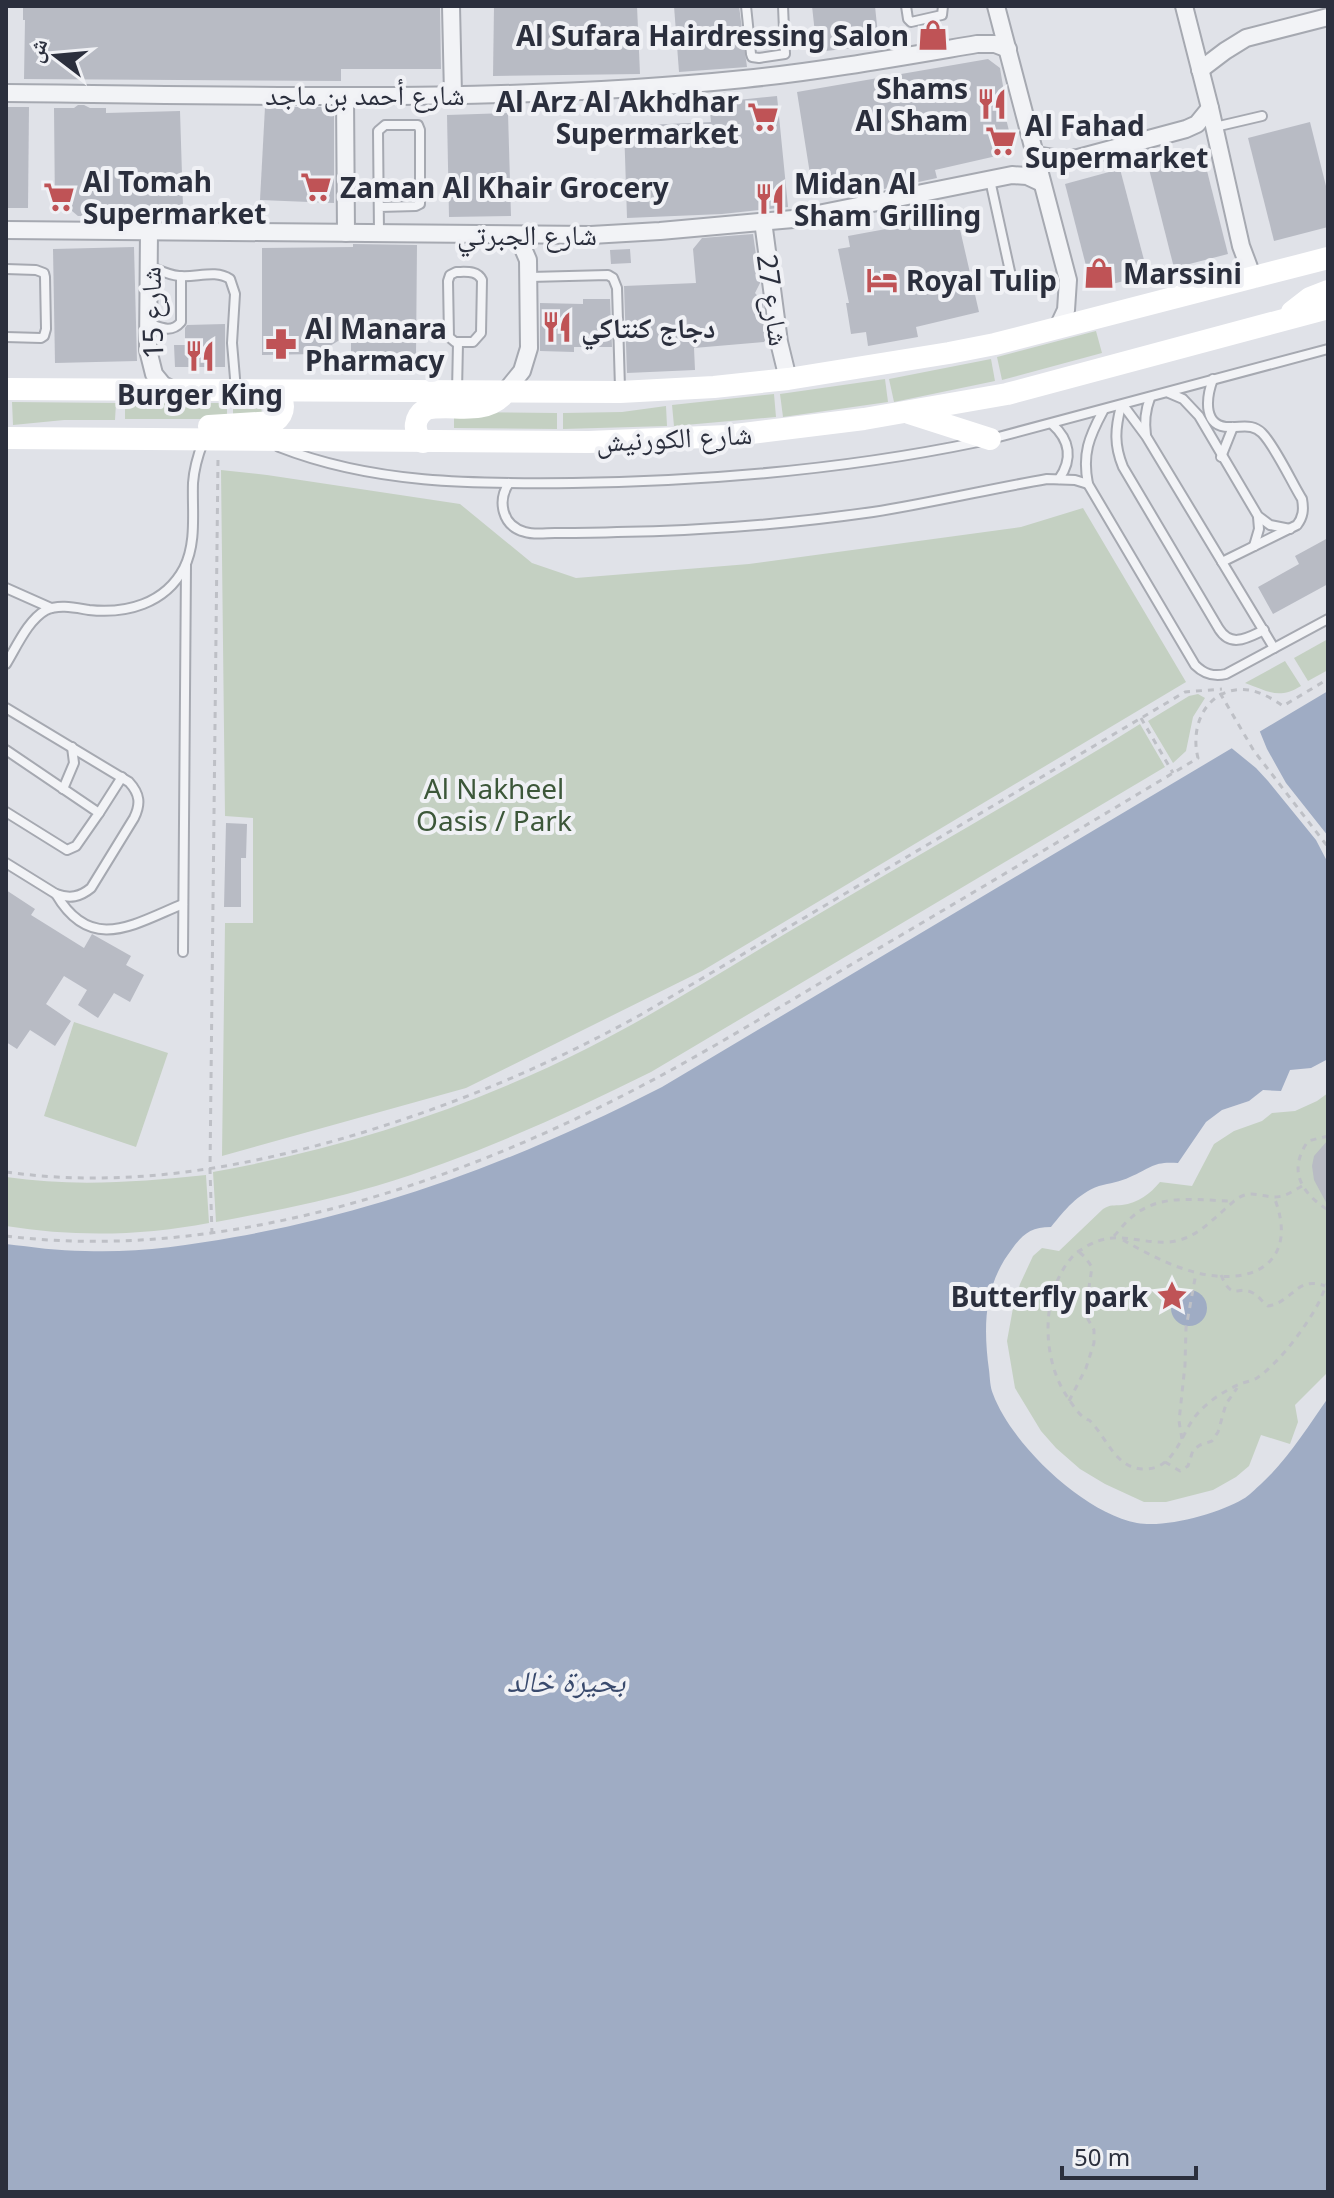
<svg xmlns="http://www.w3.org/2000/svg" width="1334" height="2198" viewBox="0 0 1334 2198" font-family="'Noto Sans','Noto Naskh Arabic',sans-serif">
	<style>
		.green { fill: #c4d0c2 }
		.water { fill: #9facc4 }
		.pier { fill: #e0e2e8 }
		.building { fill: #b8bbc4 }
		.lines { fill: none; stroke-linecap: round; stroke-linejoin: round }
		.service-casing { stroke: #a6a9b1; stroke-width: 12 }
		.minor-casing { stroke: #a6a9b1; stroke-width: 20 }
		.path { stroke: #bec0c6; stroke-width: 3; stroke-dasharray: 6 6; stroke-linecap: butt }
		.service { stroke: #f2f3f6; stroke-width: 8 }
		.minor { stroke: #f2f3f6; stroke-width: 16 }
		.secondary { stroke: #fff; stroke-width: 22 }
		.labels { text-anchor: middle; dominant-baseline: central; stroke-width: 8; stroke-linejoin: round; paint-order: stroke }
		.poi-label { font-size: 28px; font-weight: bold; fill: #2b2f3d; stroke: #f0f1f5; text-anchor: start }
		.street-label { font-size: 28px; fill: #2b2f3d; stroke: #f0f1f5 }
		.park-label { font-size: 28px; fill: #3c5739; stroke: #f0f1f5 }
		.water-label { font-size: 30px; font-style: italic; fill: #394a6d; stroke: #f0f1f5 }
	</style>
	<rect width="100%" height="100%" fill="#e0e2e8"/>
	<g class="green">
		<polygon points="1096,331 1102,353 1002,380 997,357"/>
		<polygon points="991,359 995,381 894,402 889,379"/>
		<polygon points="885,379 888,402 783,417 780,394"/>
		<polygon points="774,394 776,417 674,426 672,405"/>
		<polygon points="12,402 116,403 115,420 64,420 13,425"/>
		<rect x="125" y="403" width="102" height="16"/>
		<polygon points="233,403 255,403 261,406 262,414 233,419"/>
		<polygon points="666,406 667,426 563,429 563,413 622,412"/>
		<polygon points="454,412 557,413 557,429 454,428"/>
		<polygon points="221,470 267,475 460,504 532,563 576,578 749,564 1021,527 1083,508 1186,682 702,971 466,1088 222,1156 225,923 253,923 253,818 225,816"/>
		<polygon points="1328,639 1328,670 1308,681 1294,658"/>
		<path d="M1285 661 1301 686C1278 700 1268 691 1245 683Z"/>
		<polygon points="1198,694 1205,698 1193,717 1186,751 1173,763 1148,721 1189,696"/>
		<path d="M1140 724 1165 767 651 1072C562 1116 472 1157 376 1186 324 1201 270 1212 216 1222L213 1172C342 1149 469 1108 586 1049 665 1009 740 960 817 915 924 851 1034 790 1140 724Z"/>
		<polygon points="74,1022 168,1053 136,1147 44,1116"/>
		<path d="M1328 1093V1372L1295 1405 1298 1422 1290 1444 1261 1435 1249 1466 1236 1477 1213 1490 1166 1502H1144L1105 1484 1080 1469 1056 1448 1041 1431 1015 1388 1007 1341 1013 1308 1020 1284 1033 1256 1042 1248 1059 1251 1103 1209C1111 1204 1113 1206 1122 1205 1138 1203 1150 1194 1160 1182L1192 1186 1214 1144 1234 1131 1262 1121 1272 1113 1295 1111 1317 1101Z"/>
		<path d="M206 1175 209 1223C141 1236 74 1237 6 1226V1177C74 1187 138 1182 206 1175Z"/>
	</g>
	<g class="water">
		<path d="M1328 691V1059L1311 1068 1290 1070 1281 1091 1263 1090 1249 1101 1222 1110 1206 1122 1178 1163C1153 1161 1151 1168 1130 1177 1120 1182 1110 1183 1099 1186 1077 1194 1065 1210 1051 1227 1031 1227 1023 1234 1012 1249 984 1285 983 1326 989 1370 990 1378 990 1387 993 1394 1012 1445 1084 1513 1137 1523 1166 1528 1218 1514 1243 1499 1249 1496 1255 1489 1261 1484 1288 1459 1307 1428 1328 1398V2192H6V1244C32 1247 58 1251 85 1251 135 1253 185 1246 235 1237 386 1211 527 1156 662 1087Z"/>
		<circle cx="1189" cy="1308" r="18"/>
	</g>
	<polygon class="pier" points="1258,727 1267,749 1286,783 1328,836 1328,863 1316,840 1268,781 1256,768 1229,746"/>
	<g class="building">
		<polygon points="23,6 440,6 441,69 341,69 341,81 24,79 25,20 23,20"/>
		<polygon points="494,6 637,6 640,74 493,76"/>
		<polygon points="674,6 739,6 747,67 679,72"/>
		<polygon points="812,6 875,6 879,45 817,52"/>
		<polygon points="988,59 1000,68 1007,110 1004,110 1014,152 935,170 937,178 900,186 884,189 883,182 813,193 797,92"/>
		<polygon points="777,96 788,207 722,214 627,218 624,126 711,122 709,103"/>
		<polygon points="78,105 84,105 90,108 106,108 106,113 180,111 183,207 104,209 104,211 91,211 84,216 78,216 72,211 55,211 54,108 74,108"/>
		<polygon points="6,107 29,107 28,208 6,208"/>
		<polygon points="265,107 334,107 334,203 260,200"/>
		<polygon points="508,113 511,216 449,217 447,115"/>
		<polygon points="1310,122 1328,194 1328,227 1274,241 1248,138"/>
		<polygon points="1202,151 1228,254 1174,268 1148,165"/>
		<polygon points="1120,169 1148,275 1092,289 1065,184"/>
		<polygon points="956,212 979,312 916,327 918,337 868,346 866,332 851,334 846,303 849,303 838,249 850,247 848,236 913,224 912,223"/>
		<polygon points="753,234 760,283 755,293 763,302 767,337 764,342 694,348 695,370 627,373 624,286 696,283 693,249 702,238"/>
		<polygon points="353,244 417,245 416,356 351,355 351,333 317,354 262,355 262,248 353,247"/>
		<polygon points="134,247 137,361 55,363 53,249"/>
		<polygon points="630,249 631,263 611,264 610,250"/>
		<polygon points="583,299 610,299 612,347 574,347 574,352 540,351 540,303 583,304"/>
		<polygon points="225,324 225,367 175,367 174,345 185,345 185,328 187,325"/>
		<polygon points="1328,538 1328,584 1273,614 1258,587 1299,564 1295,556"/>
		<polygon points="226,823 247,824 246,858 241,858 241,907 224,907"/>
		<polygon points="6,890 35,909 31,915 84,948 92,934 131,956 126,965 144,975 130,1002 114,993 98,1018 78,1005 87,990 64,976 46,1004 71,1021 55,1046 30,1030 17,1049 6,1042"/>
		<polygon points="1328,1140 1328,1206 1314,1180 1312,1166 1314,1156"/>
	</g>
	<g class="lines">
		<defs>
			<g id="service">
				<polyline points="746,6 751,54 752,57 759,58 785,54 783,6"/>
				<polyline points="906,6 908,19 911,22 942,15 943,6"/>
				<polyline points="1215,127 1262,116"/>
				<polyline points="990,180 1013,285"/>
				<polyline points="379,207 416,206 420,204 420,130 418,125 385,125 378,131 379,233"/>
				<path d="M149 266C159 270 168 275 179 276 196 278 215 269 230 279L235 294 232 343 236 390"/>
				<polyline points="6,269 36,270 44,273 45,277 46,329 44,336 41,338 6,337"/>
				<path d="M456 272C466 272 477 270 482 280L481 333 473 342H455L449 337 448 281 450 275Z"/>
				<polyline points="530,277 608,275 613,278 617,288 620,388"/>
				<path d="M148 323C160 327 171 334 181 322V276"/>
				<path d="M1213 379C1206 398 1202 429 1232 427 1244 427 1253 424 1262 433 1275 446 1292 483 1302 499 1304 510 1303 517 1297 525L1222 562"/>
				<polyline points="457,391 458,343"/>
				<polyline points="1169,393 1183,399 1199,416 1258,516 1270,525 1290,529"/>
				<polyline points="1123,405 1146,436 1274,648"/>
				<path d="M1121 406C1115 429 1114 445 1123 467L1219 629C1231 648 1247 638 1264 630"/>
				<path d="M1103 411C1089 437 1082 454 1088 484L1195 665C1204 674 1213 677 1226 674L1328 619"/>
				<path d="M1052 424C1070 440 1073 459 1059 479"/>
				<path d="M1146 435C1144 421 1145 411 1150 398"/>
				<polyline points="991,439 1328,349"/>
				<path d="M279 447C373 484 473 484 573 483 710 481 843 470 978 442"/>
				<polyline points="1221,457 1233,427"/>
				<path d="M509 483C497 501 502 526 525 532 534 535 546 533 555 533 576 533 596 533 617 532 702 531 788 524 873 512 931 503 989 489 1047 479L1075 480 1088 484"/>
				<polyline points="1254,546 1259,529 1258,517"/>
				<polyline points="6,588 51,608"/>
				<path d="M6 664C17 646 28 620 46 610 59 604 76 608 89 610 126 614 165 604 184 568 197 542 192 511 193 483 194 469 198 455 203 442"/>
				<path d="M6 708 129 782C140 794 141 804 134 818L91 888C80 897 70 899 56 894L6 863"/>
				<polyline points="6,750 99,813 76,846 67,850 6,812"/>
				<polyline points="63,789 74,763 72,747"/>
				<polyline points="99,813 122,777"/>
				<path d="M56 894C91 954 134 924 183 904"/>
				<polyline points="183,952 186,565"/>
			</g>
			<g id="minor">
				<polyline points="451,6 453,95"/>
				<polyline points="996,6 1068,280 1066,310 1058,327"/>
				<polyline points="1184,6 1210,108 1241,246 1253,278"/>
				<polyline points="1200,70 1225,51 1246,38 1328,17"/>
				<path d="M6 93C252 95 499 104 744 79 822 71 900 57 977 44H995L1008 49"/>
				<polyline points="345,96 346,233"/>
				<polyline points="1036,155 1060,159 1078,158 1186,129 1197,124 1210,108"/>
				<polyline points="763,221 779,342 788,379"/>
				<polyline points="6,230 591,235 660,231 793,219 1012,175 1027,176 1042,183"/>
				<polyline points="149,231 148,350 154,374 163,385 169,388"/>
				<polyline points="505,392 522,371 529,348 528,260 522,246 509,235"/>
			</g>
		</defs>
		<use href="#service" class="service-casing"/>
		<use href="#minor" class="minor-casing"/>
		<g class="path">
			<polyline points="1220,693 1254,751 1328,847"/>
			<polyline points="1141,718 1173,773"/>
			<path d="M1328 1136 1308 1141C1288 1170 1300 1192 1328 1210"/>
			<path d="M6 1172C127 1189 245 1168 361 1133 459 1103 552 1064 642 1014L1185 692 1222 689"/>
			<path d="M1302 1186C1293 1191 1285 1197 1275 1197 1265 1197 1254 1192 1245 1195 1237 1197 1231 1204 1225 1209 1208 1224 1193 1240 1169 1242 1138 1244 1117 1229 1087 1246 1085 1248 1079 1251 1077 1252 1040 1287 1040 1358 1068 1398 1072 1404 1078 1413 1083 1417 1091 1423 1086 1416 1092 1423 1108 1441 1117 1469 1144 1469 1177 1470 1181 1429 1200 1411 1210 1400 1226 1390 1240 1384 1245 1382 1252 1381 1257 1378 1280 1362 1305 1328 1318 1304 1322 1297 1324 1289 1328 1282"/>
			<polyline points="212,1234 210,1170 218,458"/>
			<path d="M6 1236C206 1261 423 1195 602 1106 684 1066 763 1017 842 970 961 900 1080 829 1198 758 1189 723 1209 685 1249 690 1261 692 1273 699 1283 706L1328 679"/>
			<path d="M1114 1236C1120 1230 1125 1222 1132 1217 1160 1192 1199 1201 1234 1201"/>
			<path d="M1123 1240C1146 1253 1172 1267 1198 1273 1257 1287 1299 1259 1274 1197"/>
			<path d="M1221 1275C1233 1303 1237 1284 1253 1293 1259 1296 1262 1302 1268 1306 1293 1302 1297 1275 1325 1286"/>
			<polyline points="1069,1401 1086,1368 1094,1343 1094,1330 1085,1314 1092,1267 1085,1257 1078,1251"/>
			<polyline points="1182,1439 1179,1421 1185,1365 1186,1328 1196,1273"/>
			<polyline points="1165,1462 1180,1471 1188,1466 1193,1450 1200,1445 1212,1441 1218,1432 1226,1404 1237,1388"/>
		</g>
		<use href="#service" class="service"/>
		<use href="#minor" class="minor"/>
		<g class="secondary">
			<polyline points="1292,312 1310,298 1328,291"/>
			<polyline points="6,389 620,392 714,387 788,379 949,353 995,344 1328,258"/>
			<polyline points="909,413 990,439"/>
			<path d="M209 426 274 422C286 413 286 400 274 391"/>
			<polyline points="6,438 589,442 727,436 864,419 1007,394 1328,308"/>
			<path d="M423 442C412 431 414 417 426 409 451 403 481 416 502 396"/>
		</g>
	</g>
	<defs>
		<symbol id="shop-bare" viewBox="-9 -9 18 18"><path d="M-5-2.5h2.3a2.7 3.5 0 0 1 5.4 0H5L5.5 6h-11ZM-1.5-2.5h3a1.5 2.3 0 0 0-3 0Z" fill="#bf5356" stroke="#f0f1f5" stroke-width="2.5" paint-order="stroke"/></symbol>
		<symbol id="restaurant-bare" viewBox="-9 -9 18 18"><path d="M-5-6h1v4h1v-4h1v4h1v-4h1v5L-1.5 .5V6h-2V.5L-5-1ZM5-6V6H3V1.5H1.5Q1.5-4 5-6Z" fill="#bf5356" stroke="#f0f1f5" stroke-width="2.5" paint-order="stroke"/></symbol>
		<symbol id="supermarket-bare" viewBox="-9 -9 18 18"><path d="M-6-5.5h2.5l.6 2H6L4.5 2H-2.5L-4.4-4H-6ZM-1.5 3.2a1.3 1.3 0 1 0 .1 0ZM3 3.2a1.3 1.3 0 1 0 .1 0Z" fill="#bf5356" stroke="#f0f1f5" stroke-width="2.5" paint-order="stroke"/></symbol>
		<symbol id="hotel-bare" viewBox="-9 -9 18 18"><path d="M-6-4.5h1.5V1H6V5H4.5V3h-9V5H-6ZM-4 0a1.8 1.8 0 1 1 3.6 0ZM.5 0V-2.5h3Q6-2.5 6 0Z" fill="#bf5356" stroke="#f0f1f5" stroke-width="2.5" paint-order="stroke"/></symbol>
		<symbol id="pharmacy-bare" viewBox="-9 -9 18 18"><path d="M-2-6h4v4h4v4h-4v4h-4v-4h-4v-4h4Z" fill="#bf5356" stroke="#f0f1f5" stroke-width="2.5" paint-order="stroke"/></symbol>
		<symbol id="sight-bare" viewBox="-9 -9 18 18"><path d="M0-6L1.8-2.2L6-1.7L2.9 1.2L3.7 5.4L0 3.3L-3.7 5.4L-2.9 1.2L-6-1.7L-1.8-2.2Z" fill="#bf5356" stroke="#f0f1f5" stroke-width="2.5" paint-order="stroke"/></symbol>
	</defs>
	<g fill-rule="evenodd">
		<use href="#shop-bare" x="911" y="13" width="44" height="44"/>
		<use href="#restaurant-bare" x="970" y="82" width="44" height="44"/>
		<use href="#supermarket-bare" x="741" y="95" width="44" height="44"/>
		<use href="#supermarket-bare" x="979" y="119" width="44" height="44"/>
		<use href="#supermarket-bare" x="294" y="165" width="44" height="44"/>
		<use href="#supermarket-bare" x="37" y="175" width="44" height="44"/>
		<use href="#restaurant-bare" x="748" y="177" width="44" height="44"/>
		<use href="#shop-bare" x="1077" y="251" width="44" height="44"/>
		<use href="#hotel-bare" x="860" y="258" width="44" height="44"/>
		<use href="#restaurant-bare" x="535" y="305" width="44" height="44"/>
		<use href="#pharmacy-bare" x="259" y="322" width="44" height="44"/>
		<use href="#restaurant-bare" x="178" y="334" width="44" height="44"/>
		<use href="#sight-bare" x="1150" y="1274" width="44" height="44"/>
	</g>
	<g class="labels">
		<g class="poi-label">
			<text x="909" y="35" text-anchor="end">Al Sufara Hairdressing Salon</text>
			<text x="968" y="88" text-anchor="end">Shams<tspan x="968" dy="32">Al Sham</tspan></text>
			<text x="739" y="101" text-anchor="end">Al Arz Al Akhdhar<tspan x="739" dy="32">Supermarket</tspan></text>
			<text x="1025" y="125">Al Fahad<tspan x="1025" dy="32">Supermarket</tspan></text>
			<text x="83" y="181">Al Tomah<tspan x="83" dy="32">Supermarket</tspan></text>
			<text x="794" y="183">Midan Al<tspan x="794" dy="32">Sham Grilling</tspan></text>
			<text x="340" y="187">Zaman Al Khair Grocery</text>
			<text x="1123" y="273">Marssini</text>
			<text x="906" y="280">Royal Tulip</text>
			<text x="581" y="327">دجاج كنتاكي</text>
			<text x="305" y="328">Al Manara<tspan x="305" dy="32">Pharmacy</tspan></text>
			<text x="200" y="394" text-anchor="middle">Burger King</text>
			<text x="1148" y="1296" text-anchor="end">Butterfly park</text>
		</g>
		<g class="street-label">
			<text x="365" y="94">شارع أحمد بن ماجد</text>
			<text x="527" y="234">شارع الجبرتي</text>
			<text transform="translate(774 300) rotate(82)">شارع 27</text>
			<text transform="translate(151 313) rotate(-92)">شارع 15</text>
			<text transform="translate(674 437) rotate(-3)">شارع الكورنيش</text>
		</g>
		<g class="park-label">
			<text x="494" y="788">Al Nakheel<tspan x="494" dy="32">Oasis / Park</tspan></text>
		</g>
		<g class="water-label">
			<text x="566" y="1680">بحيرة خالد</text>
		</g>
	</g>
	<rect width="1334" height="2198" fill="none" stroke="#2b2f3d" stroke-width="16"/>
	<g transform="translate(56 56) rotate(286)" stroke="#f0f1f5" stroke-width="6" paint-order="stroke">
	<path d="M0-6L14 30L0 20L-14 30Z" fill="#2b2f3d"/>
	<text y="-12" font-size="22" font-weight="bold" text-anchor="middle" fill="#2b2f3d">ش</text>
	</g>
	<path d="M1062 2166v12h134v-12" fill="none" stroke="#2b2f3d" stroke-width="4"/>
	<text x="1074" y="2166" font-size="24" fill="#2b2f3d" stroke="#f0f1f5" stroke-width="6" paint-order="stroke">50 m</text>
</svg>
